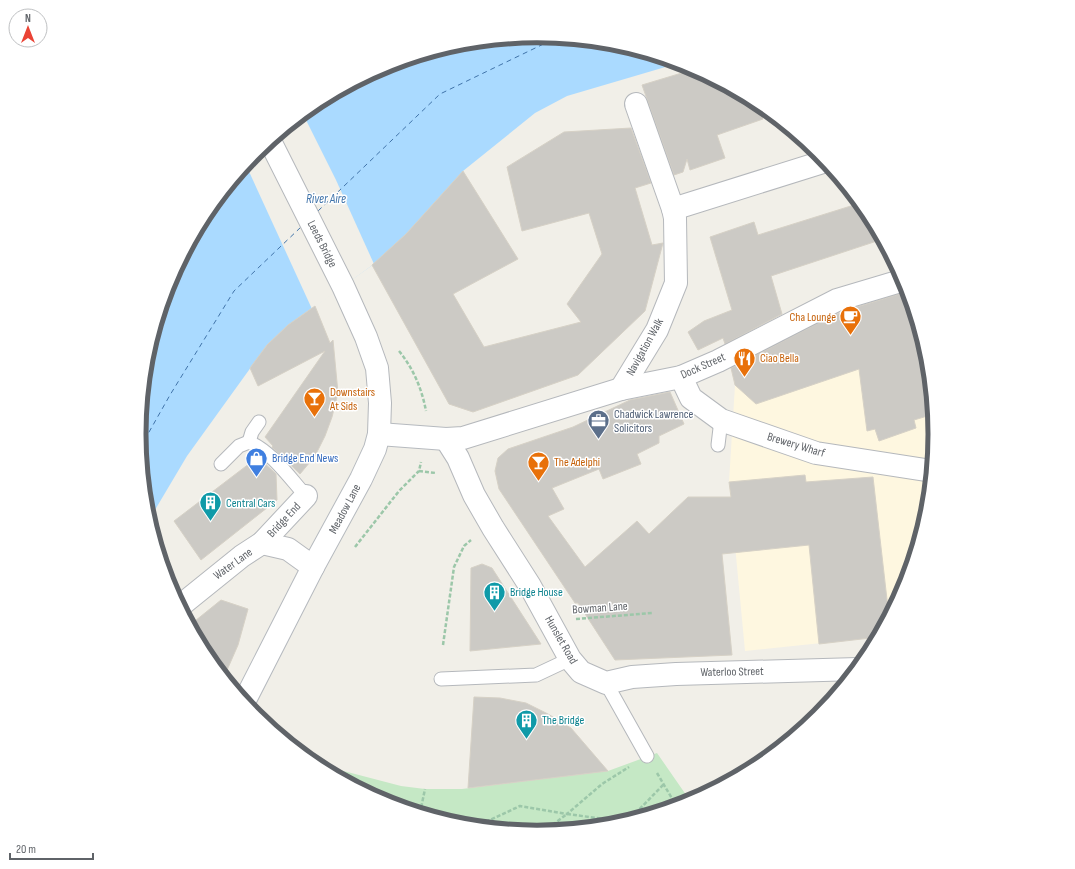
<svg xmlns="http://www.w3.org/2000/svg" width="1075" height="869" viewBox="0 0 1075 869" font-family="'Sofia Sans Condensed',sans-serif">
	<style>
		.commercial { fill: #fef7e0 }
		.green { fill: #c5e8c5 }
		.water { fill: #aadaff }
		.pier { fill: #f1efe8 }
		.lines { fill: none; stroke-linecap: round; stroke-linejoin: round }
		.ferry { stroke: #4174aa; stroke-width: 1; stroke-dasharray: 5 4; stroke-linecap: butt }
		.building { fill: #cccac5; stroke: #d6d1c6 }
		.lane-casing { stroke: #b5b8bc; stroke-width: 15 }
		.street-casing { stroke: #b5b8bc; stroke-width: 24 }
		.secondary-casing { stroke: #b6babf; stroke-width: 24 }
		.path { stroke: #9cc7a9; stroke-width: 2.5; stroke-dasharray: 4 2; stroke-linecap: butt }
		.lane { stroke: #fff; stroke-width: 13 }
		.street { stroke: #fff; stroke-width: 22 }
		.secondary { stroke: #fff; stroke-width: 22 }
		.labels { text-anchor: middle; dominant-baseline: central; stroke-width: 3; stroke-linejoin: round; paint-order: stroke }
		.street-label { font-size: 12px; fill: #5f6368; stroke: #fff }
		.food-label { font-size: 12px; fill: #c56008; stroke: #fff; text-anchor: start }
		.service-label { font-size: 12px; fill: #4e5e75; stroke: #fff; text-anchor: start }
		.shop-label { font-size: 12px; fill: #366cbe; stroke: #fff; text-anchor: start }
		.culture-label { font-size: 12px; fill: #0d838f; stroke: #fff; text-anchor: start }
		.water-label { font-size: 13px; font-style: italic; fill: #4174aa; stroke: #fff }
		.rim { fill: none; stroke: #5f6368; stroke-width: 5 }
	</style>
	<rect width="100%" height="100%" fill="#f1efe8"/>
	<polygon class="commercial" points="908,289 928,357 936,435 928,512 906,587 879,637 745,651 729,482 735,385 731,368 825,332 821,321"/>
	<polygon class="green" points="657,753 691,802 615,825 537,833 460,825 385,803 313,763 401,786 425,789 462,789 608,771"/>
	<polygon class="water" points="538,36 615,44 679,63 567,96 535,113 463,171 406,234 374,264 288,325 267,345 187,456 149,520 147,512 139,434 147,357 169,282 206,213 256,153 316,103 385,66 460,44"/>
	<polygon class="pier" points="303,114 336,180 374,264 312,309 246,165 256,153"/>
	<g class="lines">
		<g class="ferry">
			<polyline points="318,211 440,94 556,38"/>
			<polyline points="140,448 170,395 234,291 301,227"/>
		</g>
	</g>
	<g class="building">
		<polygon points="695,69 759,103 763,119 717,135 725,158 690,170 687,159 683,172 674,175 642,85"/>
		<polygon points="631,128 651,183 635,188 652,245 663,243 645,311 578,375 473,412 449,404 372,265 406,234 463,171 518,259 453,294 484,347 581,322 567,304 602,254 589,213 522,231 507,167 564,132"/>
		<polygon points="854,205 856,209 863,206 869,213 883,239 771,276 782,314 725,344 723,338 698,350 688,332 704,321 732,310 710,237 754,222 758,235"/>
		<polygon points="909,291 928,357 934,414 914,420 916,428 879,441 875,429 867,431 859,369 756,404 735,385 731,368 832,316 857,307"/>
		<polygon points="315,306 330,343 333,340 338,393 332,417 325,436 315,456 300,474 272,447 273,446 265,437 325,351 258,386 250,368 267,345 288,325"/>
		<polygon points="670,392 684,424 659,436 659,443 637,454 641,464 603,479 599,469 552,488 564,509 548,516 585,567 637,521 649,534 688,497 731,497 729,482 805,475 806,482 873,477 889,617 879,637 819,644 809,545 722,554 732,655 615,660 578,603 575,603 499,489 495,471 498,458 508,449 573,427 630,400"/>
		<polygon points="258,457 276,474 277,500 201,560 174,521"/>
		<polygon points="482,564 492,568 541,644 470,651 471,568"/>
		<polygon points="221,600 248,609 238,645 224,677 206,656 190,625"/>
		<polygon points="474,697 500,698 526,703 548,714 571,728 608,771 468,788"/>
	</g>
	<g class="lines">
		<defs>
			<g id="lane">
				<polyline points="249,442 252,432 259,422"/>
				<polyline points="718,445 721,420"/>
				<path d="M221 464 239 446 249 442C272 452 289 477 306 496"/>
				<polyline points="441,679 536,675 570,659"/>
				<polyline points="606,683 647,756"/>
			</g>
			<g id="street">
				<polyline points="636,104 673,209"/>
				<polyline points="270,141 343,286 366,337 377,368 380,403 379,434"/>
				<polyline points="681,377 691,398 721,420 816,453 932,471"/>
				<polyline points="621,389 657,330 676,283 675,218 673,209 826,161"/>
				<polyline points="262,543 288,549 313,567"/>
				<polyline points="180,606 242,556 262,543 306,496"/>
				<polyline points="858,669 676,674 632,677 606,683 581,672 570,659 530,586 493,528 474,495 458,458 446,439 463,438 621,389 681,377 718,361 837,300 904,280"/>
			</g>
			<polyline id="secondary" points="244,702 313,567 361,479 375,449 379,434 446,439"/>
		</defs>
		<use href="#lane" class="lane-casing"/>
		<use href="#street" class="street-casing"/>
		<use href="#secondary" class="secondary-casing"/>
		<g class="path">
			<path d="M399 351C413 368 422 389 426 411"/>
			<polyline points="419,471 436,473"/>
			<polyline points="355,547 399,491 419,471 421,462"/>
			<polyline points="576,619 652,613"/>
			<polyline points="443,645 454,567 464,546 471,540"/>
			<polyline points="657,773 677,807"/>
			<polyline points="420,813 425,789"/>
			<polyline points="627,822 664,784"/>
			<polyline points="475,827 520,806 567,814 602,784 629,767"/>
			<polyline points="543,832 567,814 627,822"/>
		</g>
		<use href="#lane" class="lane"/>
		<use href="#street" class="street"/>
		<use href="#secondary" class="secondary"/>
	</g>
	<defs>
		<symbol id="cafe-pin" viewBox="-11 -11 22 30"><path d="M0 17L-7.5 6A9.5 9.5 0 1 1 7.5 6Z" fill="#e8710a" stroke="#fff"/><path d="M-5.5-4.5H6V0H3Q3 3.5 0 3.5H-2.5Q-5.5 3.5-5.5 0ZM3-3.2v2h1.7v-2ZM-6 4.5H4V6H-6Z" fill="#fff"/></symbol>
		<symbol id="restaurant-pin" viewBox="-11 -11 22 30"><path d="M0 17L-7.5 6A9.5 9.5 0 1 1 7.5 6Z" fill="#e8710a" stroke="#fff"/><path d="M-5-6h1v4h1v-4h1v4h1v-4h1v5L-1.5 .5V6h-2V.5L-5-1ZM5-6V6H3V1.5H1.5Q1.5-4 5-6Z" fill="#fff"/></symbol>
		<symbol id="bar-pin" viewBox="-11 -11 22 30"><path d="M0 17L-7.5 6A9.5 9.5 0 1 1 7.5 6Z" fill="#e8710a" stroke="#fff"/><path d="M-6-5H6L.8 .8V4.5H3.5V6h-7V4.5H-.8V.8Z" fill="#fff"/></symbol>
		<symbol id="office-pin" viewBox="-11 -11 22 30"><path d="M0 17L-7.5 6A9.5 9.5 0 1 1 7.5 6Z" fill="#5c6f8a" stroke="#fff"/><path d="M-6-3h4V-5.5h4V-3h4V5H-6ZM-1-4.5V-3h2v-1.5ZM-6 0V1H6V0Z" fill="#fff"/></symbol>
		<symbol id="shop-pin" viewBox="-11 -11 22 30"><path d="M0 17L-7.5 6A9.5 9.5 0 1 1 7.5 6Z" fill="#3f7fe0" stroke="#fff"/><path d="M-5-2.5h2.3a2.7 3.5 0 0 1 5.4 0H5L5.5 6h-11ZM-1.5-2.5h3a1.5 2.3 0 0 0-3 0Z" fill="#fff"/></symbol>
		<symbol id="building-pin" viewBox="-11 -11 22 30"><path d="M0 17L-7.5 6A9.5 9.5 0 1 1 7.5 6Z" fill="#0f9aa8" stroke="#fff"/><path d="M-4-6H4V6H1V3H-1V6H-4ZM-2.5-4.3h1.7v1.8h-1.7ZM.8-4.3h1.7v1.8H.8ZM-2.5-1h1.7V.8h-1.7ZM.8-1h1.7V.8H.8Z" fill="#fff"/></symbol>
	</defs>
	<g fill-rule="evenodd">
		<use href="#cafe-pin" x="838" y="304" width="25" height="34"/>
		<use href="#restaurant-pin" x="732" y="346" width="25" height="34"/>
		<use href="#bar-pin" x="302" y="386" width="25" height="34"/>
		<use href="#office-pin" x="586" y="408" width="25" height="34"/>
		<use href="#shop-pin" x="244" y="446" width="25" height="34"/>
		<use href="#bar-pin" x="526" y="450" width="25" height="34"/>
		<use href="#building-pin" x="198" y="490" width="25" height="34"/>
		<use href="#building-pin" x="482" y="580" width="25" height="34"/>
		<use href="#building-pin" x="514" y="708" width="25" height="34"/>
	</g>
	<g class="labels">
		<g class="street-label">
			<text transform="translate(322 244) rotate(63)">Leeds Bridge</text>
			<text transform="translate(645 347) rotate(-61)">Navigation Walk</text>
			<text transform="translate(703 366) rotate(-24)">Dock Street</text>
			<text transform="translate(796 445) rotate(17)">Brewery Wharf</text>
			<text transform="translate(345 509) rotate(-62)">Meadow Lane</text>
			<text transform="translate(284 520) rotate(-47)">Bridge End</text>
			<text transform="translate(233 564) rotate(-36)">Water Lane</text>
			<text transform="translate(600 608) rotate(-4)">Bowman Lane</text>
			<text transform="translate(561 640) rotate(60)">Hunslet Road</text>
			<text transform="translate(732 672) rotate(-1)">Waterloo Street</text>
		</g>
		<g class="food-label">
			<text x="836" y="317" text-anchor="end">Cha Lounge</text>
			<text x="760" y="358">Ciao Bella</text>
			<text x="330" y="392">Downstairs<tspan x="330" dy="14">At Sids</tspan></text>
			<text x="554" y="462">The Adelphi</text>
		</g>
		<g class="service-label">
			<text x="614" y="414">Chadwick Lawrence<tspan x="614" dy="14">Solicitors</tspan></text>
		</g>
		<g class="shop-label">
			<text x="272" y="458">Bridge End News</text>
		</g>
		<g class="culture-label">
			<text x="226" y="503">Central Cars</text>
			<text x="510" y="592">Bridge House</text>
			<text x="542" y="720">The Bridge</text>
		</g>
		<g class="water-label">
			<text x="326" y="199">River Aire</text>
		</g>
	</g>
	<path d="M0 0H1075V869H0ZM146 434a391 391 0 1 1 782 0a391 391 0 1 1-782 0Z" fill="#fff" fill-rule="evenodd"/>
	<path class="rim" d="M146 434a391 391 0 1 1 782 0a391 391 0 1 1-782 0Z"/>
	<g transform="translate(28 28)"><circle r="19" fill="#ffffff" stroke="#bfc1c3"/>
	<path d="M0-3L7 15L0 10L-7 15Z" fill="#ea4335"/>
	<text y="-6" font-size="11" font-weight="bold" text-anchor="middle" fill="#5f6368">N</text>
	</g>
	<path d="M10 853v6h83v-6" fill="none" stroke="#5f6368" stroke-width="2"/>
	<text x="16" y="853" font-size="12" fill="#5f6368" stroke="#ffffff" stroke-width="3" paint-order="stroke">20 m</text>
</svg>
